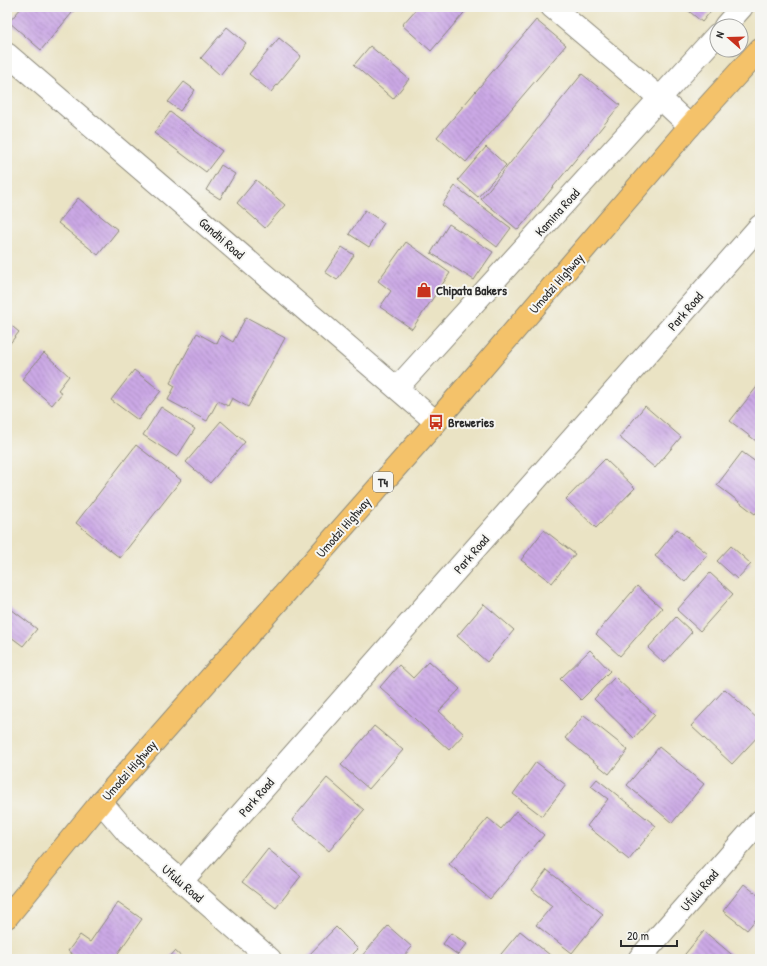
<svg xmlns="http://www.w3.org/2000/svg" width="767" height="966" viewBox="0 0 767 966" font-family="'Patrick Hand',sans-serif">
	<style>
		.building { fill: url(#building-back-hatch) }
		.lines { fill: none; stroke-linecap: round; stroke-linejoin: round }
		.minor-casing { stroke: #8a8778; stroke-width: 24 }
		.highway-casing { stroke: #8a8778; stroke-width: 24 }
		.minor { stroke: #fff; stroke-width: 22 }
		.highway { stroke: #f4c26a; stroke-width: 22 }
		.labels { text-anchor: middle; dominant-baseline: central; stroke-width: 4; stroke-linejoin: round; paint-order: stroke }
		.shield { fill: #f6f6f2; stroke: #686867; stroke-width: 1 }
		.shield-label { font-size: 12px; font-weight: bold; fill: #2b2b2b }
		.street-label { font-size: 13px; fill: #2b2b2b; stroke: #f6f6f2 }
		.poi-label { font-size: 13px; font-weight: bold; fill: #2b2b2b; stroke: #f6f6f2; text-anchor: start }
	</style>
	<defs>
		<pattern id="building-back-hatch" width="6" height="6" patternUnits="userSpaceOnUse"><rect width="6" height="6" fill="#cba8e5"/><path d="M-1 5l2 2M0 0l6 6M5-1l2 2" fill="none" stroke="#a589ba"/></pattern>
	</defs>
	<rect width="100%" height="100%" fill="#f6f6f2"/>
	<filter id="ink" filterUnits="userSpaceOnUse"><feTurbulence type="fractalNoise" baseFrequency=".025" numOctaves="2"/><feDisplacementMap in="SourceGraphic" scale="8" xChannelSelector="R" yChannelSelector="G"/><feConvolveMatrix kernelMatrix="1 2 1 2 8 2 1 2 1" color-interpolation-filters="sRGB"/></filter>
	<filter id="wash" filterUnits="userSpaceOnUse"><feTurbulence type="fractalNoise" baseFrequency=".012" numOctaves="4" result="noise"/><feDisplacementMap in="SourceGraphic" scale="16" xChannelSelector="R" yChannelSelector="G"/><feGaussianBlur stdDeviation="0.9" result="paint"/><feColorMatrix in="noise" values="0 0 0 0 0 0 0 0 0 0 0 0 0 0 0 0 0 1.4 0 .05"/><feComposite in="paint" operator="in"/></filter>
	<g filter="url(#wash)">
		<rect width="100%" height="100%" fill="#eae3c4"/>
		<g id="blocks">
			<g class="building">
				<polygon points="22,7 77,7 41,50 9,22"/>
				<polygon points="418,7 469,7 431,51 402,25"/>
				<polygon points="684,7 714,7 702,22"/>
				<polygon points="536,20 566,45 466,162 437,137"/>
				<polygon points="227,27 246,43 220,75 201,58"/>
				<polygon points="279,38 301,56 271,92 249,74"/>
				<polygon points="370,46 409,79 393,99 354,65"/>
				<polygon points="582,74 620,105 518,230 481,199"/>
				<polygon points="184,82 195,90 180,111 168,102"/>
				<polygon points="170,112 222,151 206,172 154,133"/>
				<polygon points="486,147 506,165 478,197 458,180"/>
				<polygon points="221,165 235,174 220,199 206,190"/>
				<polygon points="256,180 285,205 265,228 237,203"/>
				<polygon points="455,186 511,228 497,247 442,205"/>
				<polygon points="78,198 118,230 98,255 58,223"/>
				<polygon points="365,210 384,223 369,247 349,234"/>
				<polygon points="449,224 493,252 474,280 431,253"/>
				<polygon points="406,242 450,273 412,329 380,307 391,291 378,281"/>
				<polygon points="342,247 354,255 337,280 325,272"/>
				<polygon points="246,317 285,338 248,407 232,398 228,406 218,401 207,421 168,400 175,386 170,383 197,333 217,344 221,335 233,342"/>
				<polygon points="7,322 19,332 7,347"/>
				<polygon points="44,353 69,376 58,390 62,393 52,405 22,379"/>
				<polygon points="134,370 161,391 138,420 111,400"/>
				<polygon points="760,383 760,444 730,421"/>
				<polygon points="645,406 681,437 655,468 619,437"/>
				<polygon points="161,407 195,429 177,457 143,435"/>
				<polygon points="221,421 245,442 210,483 186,462"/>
				<polygon points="136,445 181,480 120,558 76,523"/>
				<polygon points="742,452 760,465 760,508 755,514 717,485"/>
				<polygon points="605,459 635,488 596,528 566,499"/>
				<polygon points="677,529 708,554 685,582 655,556"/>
				<polygon points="544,530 575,554 552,583 521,560"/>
				<polygon points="731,546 751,564 737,579 717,561"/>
				<polygon points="710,573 733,594 700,631 677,610"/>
				<polygon points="637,586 662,608 620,656 596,634"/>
				<polygon points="484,604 514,630 487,662 457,636"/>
				<polygon points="7,606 37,629 23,646 7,634"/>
				<polygon points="676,617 692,632 664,663 648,648"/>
				<polygon points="590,650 610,671 581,700 560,679"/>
				<polygon points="429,661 460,689 439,711 464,734 449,750 380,687 399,665 413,678"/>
				<polygon points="7,667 12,671 7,678"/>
				<polygon points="615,677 655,715 634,738 594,699"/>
				<polygon points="725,689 760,721 760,734 732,764 691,726"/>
				<polygon points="584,715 628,750 609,774 565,738"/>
				<polygon points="374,726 403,750 369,789 341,765"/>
				<polygon points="659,747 704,784 672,823 627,785"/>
				<polygon points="536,762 566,785 542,816 513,794"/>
				<polygon points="327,778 364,810 329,851 292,820"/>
				<polygon points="597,779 656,826 629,860 587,826 608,799 591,786"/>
				<polygon points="516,811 544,835 490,899 449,864 488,818 501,829"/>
				<polygon points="268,849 301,876 276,908 242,882"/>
				<polygon points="547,870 603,914 572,953 536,925 552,906 532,890"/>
				<polygon points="744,884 760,897 760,914 747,930 723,911"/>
				<polygon points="118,902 142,919 114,959 79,959 68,951 80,935 90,942"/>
				<polygon points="388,926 412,947 401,959 361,959 360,958"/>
				<polygon points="336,927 358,949 348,959 305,959"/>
				<polygon points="520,931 555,959 497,959"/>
				<polygon points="704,931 737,959 681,959"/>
				<polygon points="451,933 467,944 458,955 443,944"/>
				<polygon points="175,951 184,959 168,959"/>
			</g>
		</g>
	</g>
	<g filter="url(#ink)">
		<use href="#blocks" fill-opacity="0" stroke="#8a8778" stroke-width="1"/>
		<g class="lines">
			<defs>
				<g id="minor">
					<polyline points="552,7 661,99 690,126"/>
					<polyline points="725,26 742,7"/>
					<polyline points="7,54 436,422"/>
					<polyline points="397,388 717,35"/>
					<polyline points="101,802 130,836 270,959"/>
					<polyline points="182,881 760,226"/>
					<polyline points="639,959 760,821"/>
				</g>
				<polyline id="highway" points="7,917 101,802 436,422 690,126 760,49"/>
			</defs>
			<use href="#minor" class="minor-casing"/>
			<use href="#highway" class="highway-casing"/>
			<use href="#minor" class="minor"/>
			<use href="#highway" class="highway"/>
		</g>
	</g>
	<defs>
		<symbol id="shop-bare" viewBox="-9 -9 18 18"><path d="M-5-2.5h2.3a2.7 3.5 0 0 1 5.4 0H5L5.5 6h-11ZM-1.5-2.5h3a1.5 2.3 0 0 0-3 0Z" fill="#c8321e" stroke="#f6f6f2" stroke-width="2.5" paint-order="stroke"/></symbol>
		<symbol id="bus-bare" viewBox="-9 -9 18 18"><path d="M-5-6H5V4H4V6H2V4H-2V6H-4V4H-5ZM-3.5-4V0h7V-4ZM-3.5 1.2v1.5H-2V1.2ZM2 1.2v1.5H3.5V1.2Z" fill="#c8321e" stroke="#f6f6f2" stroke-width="2.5" paint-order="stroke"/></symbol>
	</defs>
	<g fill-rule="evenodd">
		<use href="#shop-bare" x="413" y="279" width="22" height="22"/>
		<use href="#bus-bare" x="425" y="411" width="22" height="22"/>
	</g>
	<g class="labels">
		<rect class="shield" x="373" y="472" width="20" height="20" rx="3"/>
		<g class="shield-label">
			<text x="383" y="482">T4</text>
		</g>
		<g class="street-label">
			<text transform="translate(557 212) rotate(-48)">Kamina Road</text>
			<text transform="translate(222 238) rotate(41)">Gandhi Road</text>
			<text transform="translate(556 283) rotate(-49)">Umodzi Highway</text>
			<text transform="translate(685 311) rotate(-49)">Park Road</text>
			<text transform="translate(343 527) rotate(-49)">Umodzi Highway</text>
			<text transform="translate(471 554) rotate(-49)">Park Road</text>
			<text transform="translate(129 770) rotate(-49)">Umodzi Highway</text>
			<text transform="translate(256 797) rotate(-49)">Park Road</text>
			<text transform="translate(183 883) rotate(41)">Ufulu Road</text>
			<text transform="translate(699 890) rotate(-49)">Ufulu Road</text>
		</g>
		<g class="poi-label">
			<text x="436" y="290">Chipata Bakers</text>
			<text x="448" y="422">Breweries</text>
		</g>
	</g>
	<rect width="767" height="966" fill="none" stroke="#f6f6f2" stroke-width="24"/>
	<g transform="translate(729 38) rotate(290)"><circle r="19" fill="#f6f6f2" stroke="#a5a5a2"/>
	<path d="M0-3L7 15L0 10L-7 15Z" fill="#c8321e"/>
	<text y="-6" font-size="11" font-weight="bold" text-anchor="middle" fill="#2b2b2b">N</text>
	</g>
	<path d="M621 940v6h56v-6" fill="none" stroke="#2b2b2b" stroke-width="2"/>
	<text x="627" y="940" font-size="12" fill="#2b2b2b" stroke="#f6f6f2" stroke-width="3" paint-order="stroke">20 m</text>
</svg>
